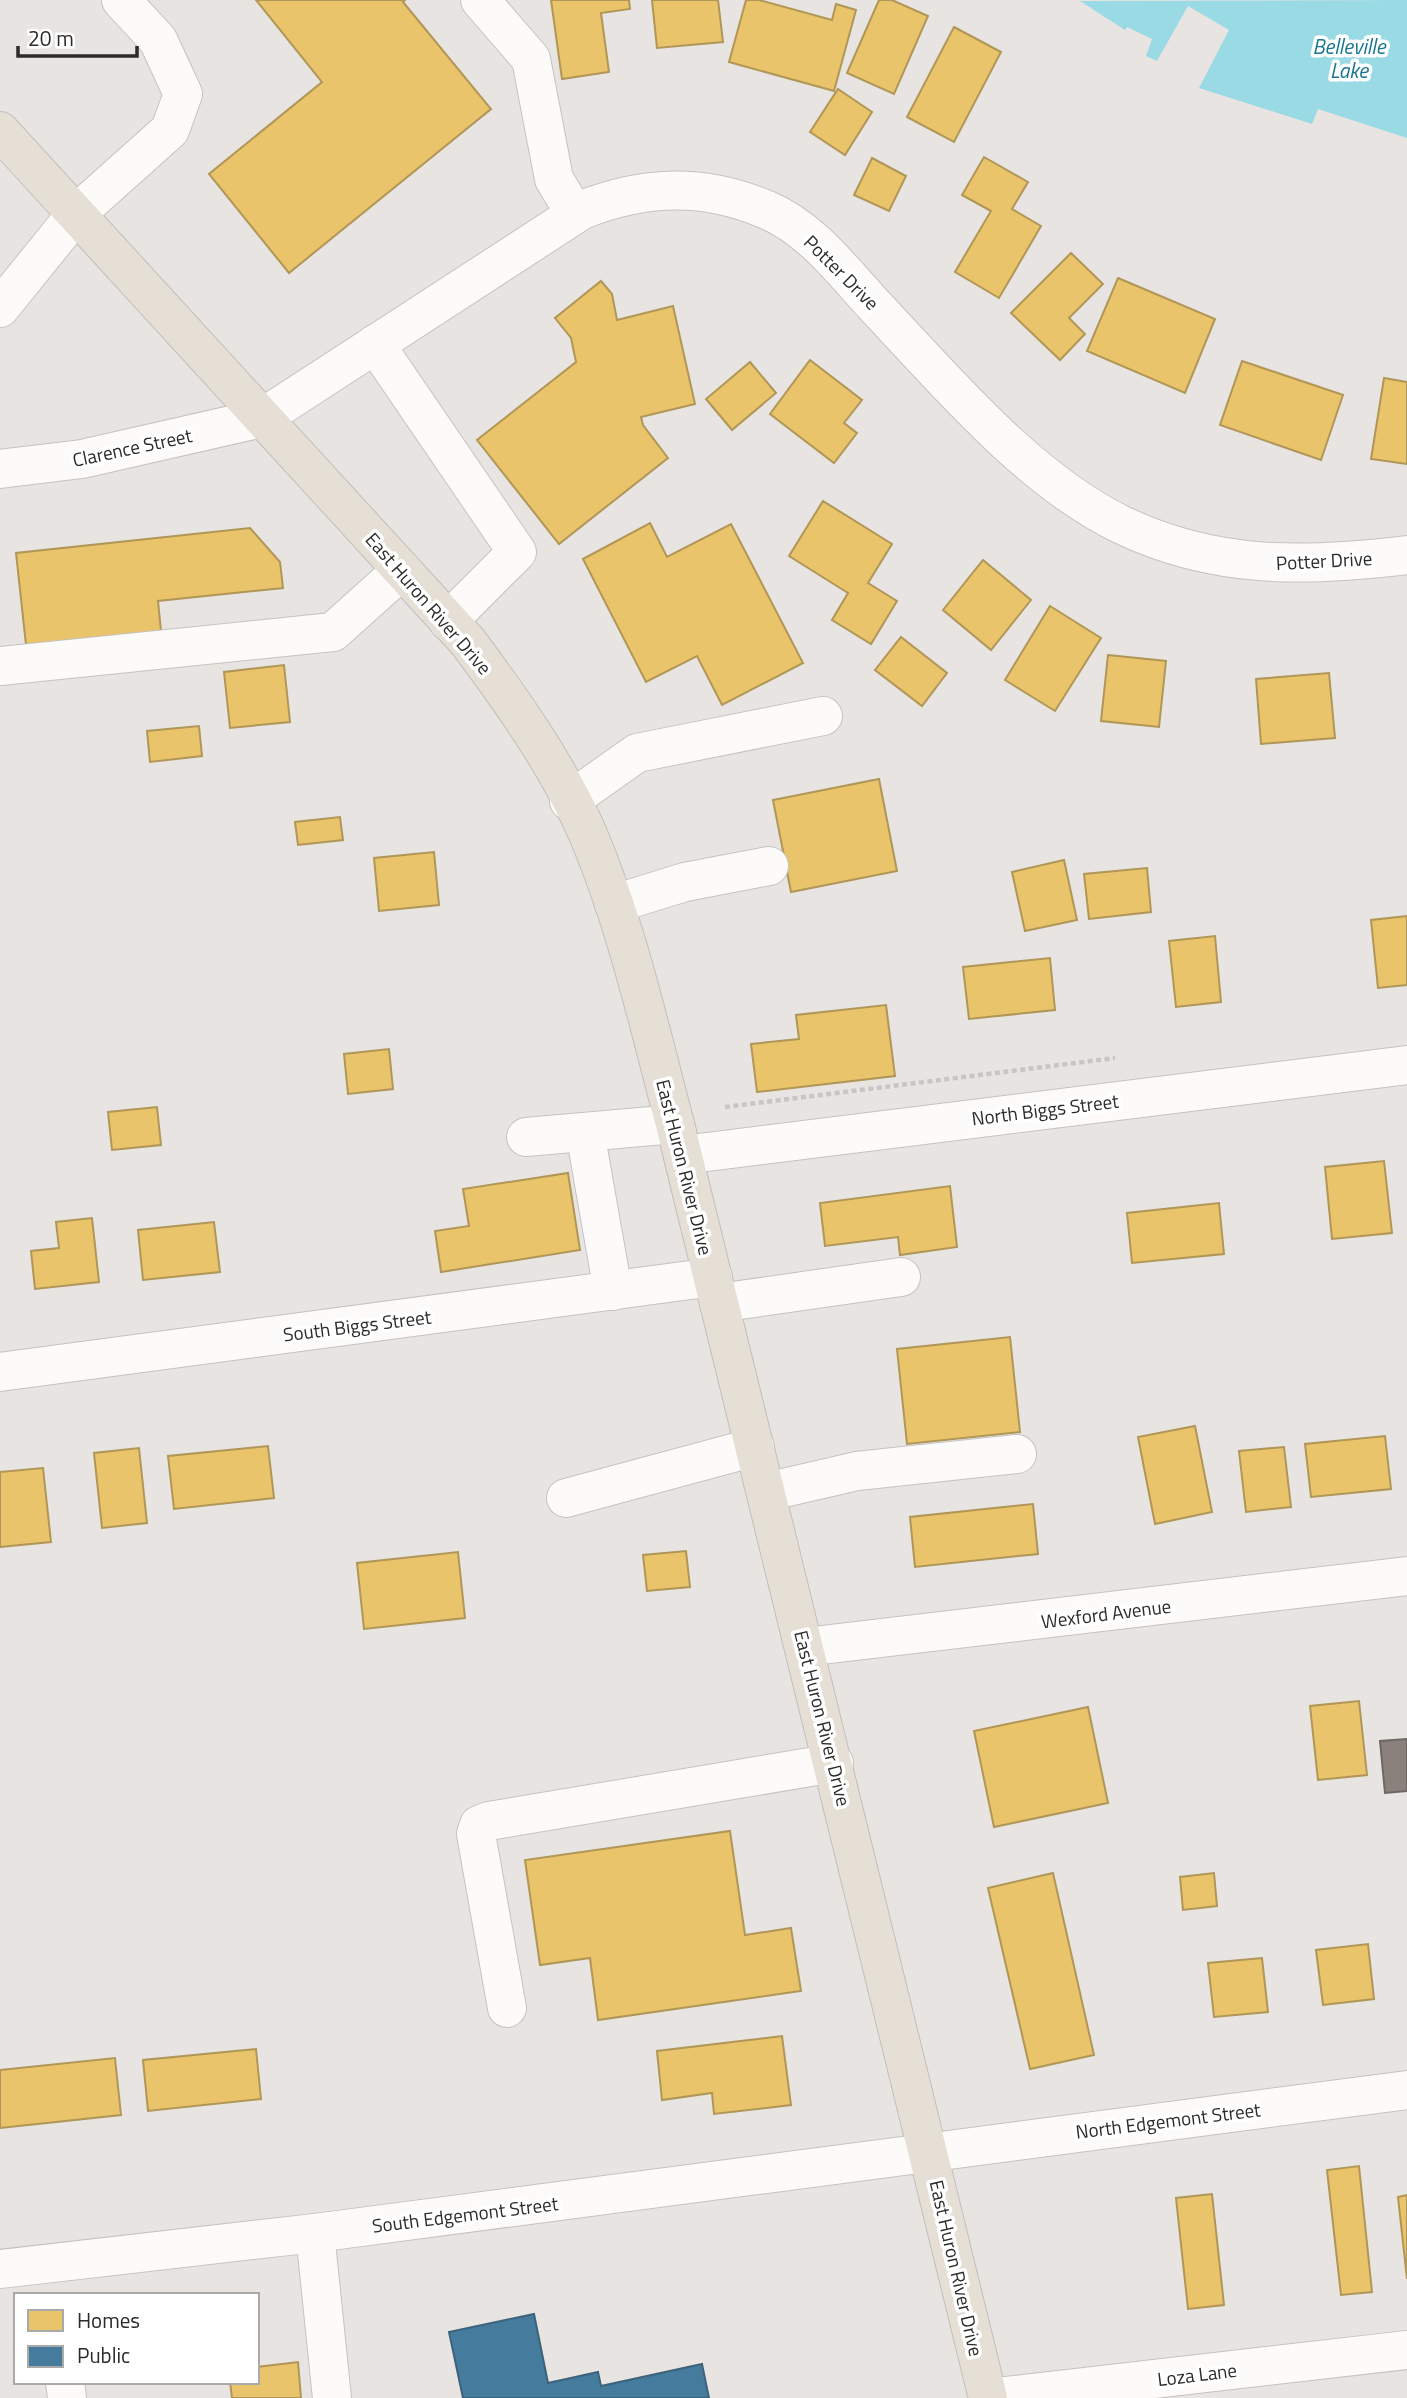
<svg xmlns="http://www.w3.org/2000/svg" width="1407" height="2398" viewBox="0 0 1407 2398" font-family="'Titillium Web',sans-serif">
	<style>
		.water { fill: #9adae4 }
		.homes { fill: #e9c46a; stroke: #b09657; stroke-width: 2 }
		.public { fill: #457b9d; stroke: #3d637b; stroke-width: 2 }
		.industry { fill: #8a817c; stroke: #6e6764; stroke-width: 2 }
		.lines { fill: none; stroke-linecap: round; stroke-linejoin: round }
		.minor-casing { stroke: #c4c3c3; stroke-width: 40 }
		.major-casing { stroke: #c0bfbe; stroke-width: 40 }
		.path { stroke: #c6c6c6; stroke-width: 4.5; stroke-dasharray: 5 3.5; stroke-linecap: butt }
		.minor { stroke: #fcfbfa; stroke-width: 38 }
		.major { stroke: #e5dfd5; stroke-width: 38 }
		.labels { text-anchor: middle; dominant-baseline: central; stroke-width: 7; stroke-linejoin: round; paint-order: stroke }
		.street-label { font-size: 19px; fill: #2b2b2b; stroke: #fff }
		.water-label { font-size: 21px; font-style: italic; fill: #187691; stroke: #fff }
	</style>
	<rect width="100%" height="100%" fill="#e8e4e1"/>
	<polygon class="water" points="1407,0 1407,138 1318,109 1312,124 1199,88 1229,30 1188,6 1157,61 1146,56 1152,39 1127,27 1125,30 1080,1"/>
	<g class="homes">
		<polygon points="256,0 405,0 403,2 491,109 289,273 209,174 322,82"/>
		<polygon points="551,0 629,0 630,9 601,13 609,72 562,79"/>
		<polygon points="652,0 718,0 723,42 657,48"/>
		<polygon points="746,0 759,0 832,20 836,4 856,10 834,91 729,62"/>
		<polygon points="879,0 892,0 928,16 894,94 847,73"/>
		<polygon points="954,27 1001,52 954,142 907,117"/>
		<polygon points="838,89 872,112 845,155 810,132"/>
		<polygon points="984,157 1028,182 1012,209 1041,226 999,298 955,272 991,211 962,195"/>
		<polygon points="872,158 906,176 889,211 854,195"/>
		<polygon points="1071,253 1103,284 1069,318 1085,334 1060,360 1011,313"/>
		<polygon points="1118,278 1215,319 1185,393 1087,351"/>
		<polygon points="601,281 612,294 617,320 673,306 695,404 641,417 643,425 668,458 559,544 477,440 576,362 571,338 555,318"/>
		<polygon points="810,360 862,400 844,423 857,433 834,463 770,414"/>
		<polygon points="1242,361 1343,395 1321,460 1220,425"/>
		<polygon points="750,362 776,393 732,430 706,399"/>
		<polygon points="1384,378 1407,382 1407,464 1371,459"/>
		<polygon points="823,501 892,544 868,583 897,601 871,644 832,620 848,593 789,556"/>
		<polygon points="650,523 667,557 731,524 803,663 722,705 697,656 646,682 583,559"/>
		<polygon points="250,528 280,562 283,588 158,601 161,631 26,645 16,553"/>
		<polygon points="983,560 1031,600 991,650 943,610"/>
		<polygon points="1050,606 1101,638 1055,711 1005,680"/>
		<polygon points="901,637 947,673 922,706 875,670"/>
		<polygon points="1108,655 1166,661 1159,727 1101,721"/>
		<polygon points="284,665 290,722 230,728 224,672"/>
		<polygon points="1329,673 1335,738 1261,744 1256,679"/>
		<polygon points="199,726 202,756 150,762 147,731"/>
		<polygon points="879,779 897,871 791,892 773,800"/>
		<polygon points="340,817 343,840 298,845 295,822"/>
		<polygon points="434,852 439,905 379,911 374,858"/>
		<polygon points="1064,860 1077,920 1025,931 1012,872"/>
		<polygon points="1147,868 1151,912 1089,919 1084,874"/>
		<polygon points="1407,916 1407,985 1378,988 1371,920"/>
		<polygon points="1215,936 1221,1002 1176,1007 1169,941"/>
		<polygon points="1050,958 1055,1010 969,1019 963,967"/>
		<polygon points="886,1005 895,1076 757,1092 751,1044 799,1039 796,1015"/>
		<polygon points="389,1049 393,1089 348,1094 344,1054"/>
		<polygon points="157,1107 161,1145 112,1150 108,1112"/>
		<polygon points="1384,1161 1392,1233 1332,1239 1325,1167"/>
		<polygon points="568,1173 580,1250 441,1272 435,1231 469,1226 463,1189"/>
		<polygon points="950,1186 957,1247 900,1255 898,1237 825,1246 820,1203"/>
		<polygon points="1219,1203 1224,1254 1132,1263 1127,1213"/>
		<polygon points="92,1218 99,1282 35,1289 31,1251 59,1248 56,1222"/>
		<polygon points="214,1222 220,1272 143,1280 138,1230"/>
		<polygon points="1010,1337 1020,1432 907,1444 897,1349"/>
		<polygon points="1195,1426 1212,1512 1155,1524 1138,1437"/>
		<polygon points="1385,1436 1391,1489 1311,1497 1305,1444"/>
		<polygon points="268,1446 274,1498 174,1509 168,1456"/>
		<polygon points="1284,1447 1291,1507 1246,1512 1239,1451"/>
		<polygon points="139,1448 147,1523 102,1528 94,1453"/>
		<polygon points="43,1468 51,1542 0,1547 0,1472"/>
		<polygon points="1033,1504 1038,1554 915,1567 910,1517"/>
		<polygon points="686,1551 690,1587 647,1591 643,1555"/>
		<polygon points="458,1552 465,1618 364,1629 357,1563"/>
		<polygon points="1359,1701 1367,1775 1318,1780 1310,1706"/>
		<polygon points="1088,1707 1108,1803 994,1827 974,1731"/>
		<polygon points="730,1831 745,1935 791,1928 801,1991 598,2020 590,1958 540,1965 525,1860"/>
		<polygon points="1053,1873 1094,2055 1030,2069 988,1888"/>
		<polygon points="1214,1873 1217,1906 1183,1910 1180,1877"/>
		<polygon points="1368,1944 1374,1999 1323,2005 1316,1950"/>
		<polygon points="1262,1958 1268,2012 1214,2017 1208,1963"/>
		<polygon points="782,2036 791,2105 714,2114 712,2093 662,2100 657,2051"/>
		<polygon points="256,2049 261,2099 148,2111 143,2060"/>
		<polygon points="115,2058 121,2115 0,2128 0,2070"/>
		<polygon points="1359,2166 1372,2292 1341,2295 1327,2170"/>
		<polygon points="1212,2194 1224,2305 1188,2309 1176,2198"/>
		<polygon points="1407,2195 1407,2279 1398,2197"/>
		<polygon points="298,2362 301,2398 232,2398 230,2382 257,2382 257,2367"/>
	</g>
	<polygon class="public" points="534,2314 548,2383 598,2372 601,2386 702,2364 709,2398 463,2398 449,2332"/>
	<polygon class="industry" points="1407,1739 1407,1791 1385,1793 1380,1741"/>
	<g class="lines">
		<defs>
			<g id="minor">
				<polyline points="480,0 531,59 554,179 575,214"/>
				<polyline points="0,308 76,214 170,130 183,94 158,40 121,0"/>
				<polyline points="375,344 517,552 448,621"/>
				<path d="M0 469 82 459 262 418 582 210C645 185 704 183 767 210 810 228 842 270 873 304 945 380 1027 479 1122 525 1216 570 1306 567 1407 555"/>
				<polyline points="0,666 333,632 402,570"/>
				<polyline points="569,801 637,753 823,716"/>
				<polyline points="614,904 685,882 769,866"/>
				<polyline points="585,1132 613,1291"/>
				<polyline points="526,1137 675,1124"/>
				<polyline points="683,1155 1407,1065"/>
				<polyline points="719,1303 901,1277"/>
				<polyline points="0,1372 713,1277"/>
				<polyline points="766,1492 857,1471 1017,1454"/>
				<polyline points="566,1498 755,1447"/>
				<polyline points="805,1647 1407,1576"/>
				<polyline points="507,2008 476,1834 479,1825 489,1821 834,1763"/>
				<polyline points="315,2233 332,2398"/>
				<polyline points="0,2269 315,2233 1407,2090"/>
				<polyline points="65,2382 67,2398"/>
				<polyline points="988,2398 1407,2350"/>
			</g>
			<path id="major" d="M0 131 468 642C512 701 557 764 587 832 627 926 649 1026 675 1124L988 2398"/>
		</defs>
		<use href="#minor" class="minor-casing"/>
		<use href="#major" class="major-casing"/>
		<polyline class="path" points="725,1107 1115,1058"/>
		<use href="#minor" class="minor"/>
		<use href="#major" class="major"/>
	</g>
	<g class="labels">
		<g class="street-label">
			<text transform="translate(842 272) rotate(45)">Potter Drive</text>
			<text transform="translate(132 447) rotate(-12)">Clarence Street</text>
			<text transform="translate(1324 560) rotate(-3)">Potter Drive</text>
			<text transform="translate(429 603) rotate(49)">East Huron River Drive</text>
			<text transform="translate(1045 1109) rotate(-7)">North Biggs Street</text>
			<text transform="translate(685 1167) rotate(76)">East Huron River Drive</text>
			<text transform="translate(357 1325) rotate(-7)">South Biggs Street</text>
			<text transform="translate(1106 1613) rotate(-7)">Wexford Avenue</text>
			<text transform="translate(823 1718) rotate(76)">East Huron River Drive</text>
			<text transform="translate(1168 2120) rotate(-7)">North Edgemont Street</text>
			<text transform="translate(465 2214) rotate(-7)">South Edgemont Street</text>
			<text transform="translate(957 2268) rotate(77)">East Huron River Drive</text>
			<text transform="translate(1197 2374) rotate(-7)">Loza Lane</text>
		</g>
		<g class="water-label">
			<text x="1349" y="46">Belleville<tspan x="1349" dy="24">Lake</tspan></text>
		</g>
	</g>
	<rect x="14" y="2293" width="245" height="91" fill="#ffffff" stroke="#aaaaaa" stroke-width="2"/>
	<rect x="28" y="2310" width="35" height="21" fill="#e9c46a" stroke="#aaaaaa" stroke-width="2"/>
	<text x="77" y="2328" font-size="21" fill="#2b2b2b">Homes</text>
	<rect x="28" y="2346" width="35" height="21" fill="#457b9d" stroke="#aaaaaa" stroke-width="2"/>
	<text x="77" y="2363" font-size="21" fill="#2b2b2b">Public</text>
	<path d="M18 46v10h119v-10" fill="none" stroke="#2b2b2b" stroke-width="3.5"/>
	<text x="28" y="46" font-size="21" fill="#2b2b2b" stroke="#ffffff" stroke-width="5" paint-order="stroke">20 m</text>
</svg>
